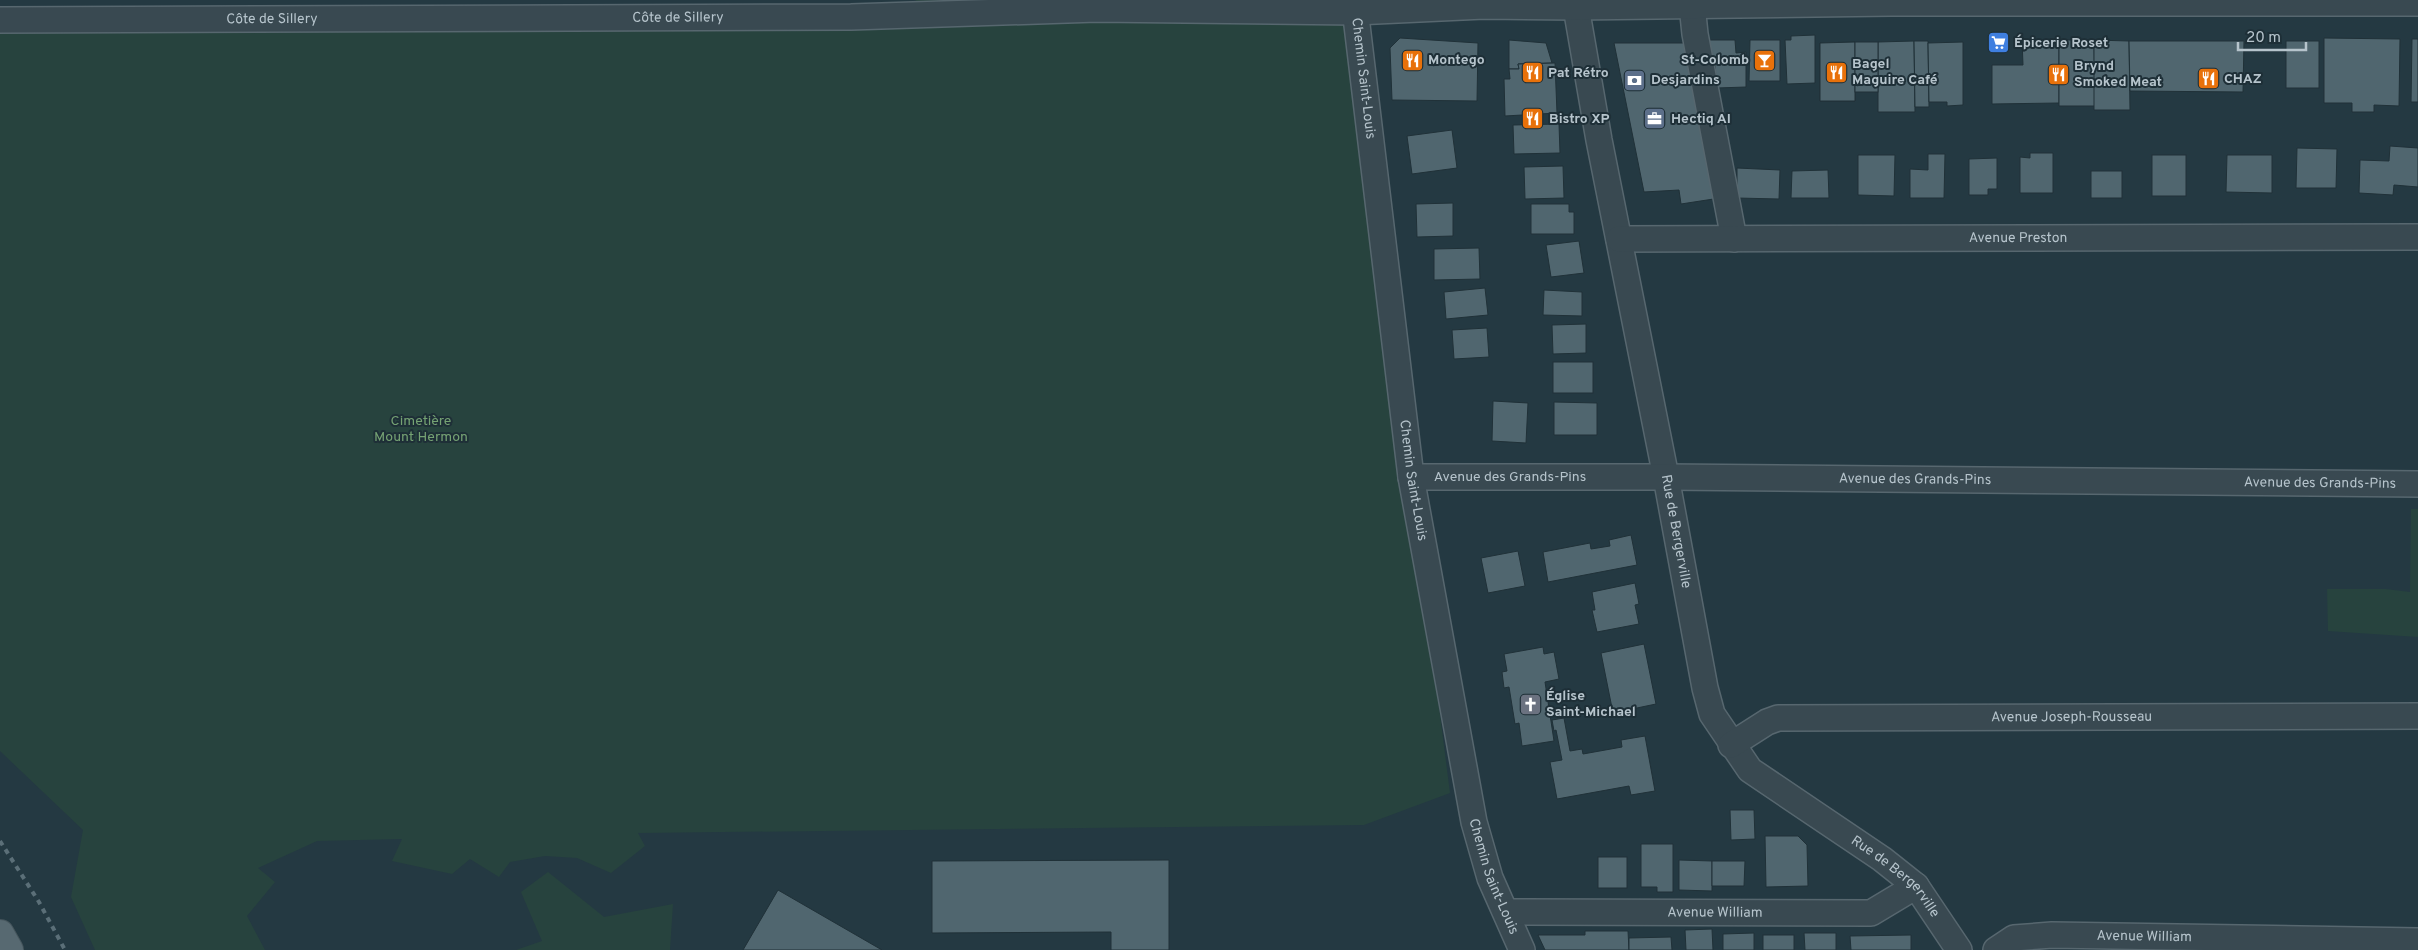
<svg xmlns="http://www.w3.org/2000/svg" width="2418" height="950" viewBox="0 0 2418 950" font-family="Overpass,sans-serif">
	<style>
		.green { fill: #27433e }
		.building { fill: #50666f; stroke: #203138 }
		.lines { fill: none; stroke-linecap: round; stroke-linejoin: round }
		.minor-casing { stroke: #57676f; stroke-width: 28 }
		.major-casing { stroke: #46565d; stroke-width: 30 }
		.minor { stroke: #394951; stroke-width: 25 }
		.major { stroke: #576971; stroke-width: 28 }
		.rail { stroke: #5b6f78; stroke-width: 4; stroke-dasharray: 5 5; stroke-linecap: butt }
		.labels { text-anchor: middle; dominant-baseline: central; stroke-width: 4; stroke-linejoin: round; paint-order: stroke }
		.street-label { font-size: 14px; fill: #b6c4cc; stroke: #1e2f37 }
		.poi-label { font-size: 14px; font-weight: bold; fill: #b6c4cc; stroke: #1e2f37; text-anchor: start }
		.park-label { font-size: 14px; fill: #75a273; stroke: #1e2f37 }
	</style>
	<rect width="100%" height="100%" fill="#243942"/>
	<g class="green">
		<polygon points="916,0 1009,0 1355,12 1398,478 1439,707 1450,793 1364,825 638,833 645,846 611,873 577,858 545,856 510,862 499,877 470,859 452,874 392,861 402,839 317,841 258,868 275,882 247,916 265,950 95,950 71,897 83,830 0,751 0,21 904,15"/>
		<polygon points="2411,509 2418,509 2418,637 2328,631 2327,589 2386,589 2410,592"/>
		<polygon points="548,872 604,917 673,904 670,950 516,950 542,941 521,892"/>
	</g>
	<g class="building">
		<polygon points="1815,35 1815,83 1787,84 1785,40 1791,40 1791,36"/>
		<polygon points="1400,38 1478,43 1477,101 1392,100 1390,48"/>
		<polygon points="2324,38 2400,39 2399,106 2374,105 2374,112 2352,112 2352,103 2324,103"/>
		<polygon points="2412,39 2418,39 2418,102 2411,102"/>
		<polygon points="1509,40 1546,43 1552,63 1518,64 1519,69 1509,69"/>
		<polygon points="1704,40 1735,40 1736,53 1746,52 1746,87 1717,88 1714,56 1708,57"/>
		<polygon points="1750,40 1780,40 1780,81 1749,81"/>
		<polygon points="2022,40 2059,40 2059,103 1992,104 1992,65 2023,65"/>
		<polygon points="2059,40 2094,40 2095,106 2059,106"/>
		<polygon points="2094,40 2129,41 2130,110 2094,110"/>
		<polygon points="1914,41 1915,112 1878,112 1878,42"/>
		<polygon points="1914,41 1928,41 1929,107 1915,107"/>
		<polygon points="2129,41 2244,41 2243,92 2130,91"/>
		<rect x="2286" y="41" width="33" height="47"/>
		<polygon points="1855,42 1855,101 1820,101 1820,43"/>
		<polygon points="1855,42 1855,101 1820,101 1820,43"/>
		<rect x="1855" y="42" width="23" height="50"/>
		<polygon points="1963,42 1963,105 1947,106 1947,102 1929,102 1928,43"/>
		<polygon points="1614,43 1691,43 1720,198 1681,204 1679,190 1644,192"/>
		<polygon points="1555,63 1557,113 1505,116 1504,79 1510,79 1509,69 1519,69 1518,64"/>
		<polygon points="1559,124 1560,153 1514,154 1513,125"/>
		<polygon points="1452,130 1457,168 1412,174 1407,136"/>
		<polygon points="2390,146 2418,148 2418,187 2394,185 2393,195 2359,193 2360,160 2389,161"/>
		<polygon points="2297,148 2337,149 2336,188 2296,188"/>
		<polygon points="2030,153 2053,153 2053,193 2020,193 2020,157 2030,158"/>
		<polygon points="1928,154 1945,154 1944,198 1910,198 1910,169 1928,170"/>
		<polygon points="1858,155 1895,155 1894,196 1858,195"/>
		<rect x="2152" y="155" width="34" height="41"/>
		<polygon points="2227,155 2272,155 2272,193 2226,192"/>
		<polygon points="1997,158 1997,189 1988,189 1988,195 1969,195 1969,159"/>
		<polygon points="1563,166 1564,198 1525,199 1524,167"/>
		<polygon points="1737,168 1780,170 1779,199 1737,198"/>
		<polygon points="1828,170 1829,198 1791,198 1792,171"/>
		<rect x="2091" y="171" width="31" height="27"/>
		<polygon points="1453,203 1453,236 1417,237 1416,204"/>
		<polygon points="1531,204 1569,204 1569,212 1574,212 1574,234 1531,234"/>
		<polygon points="1579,241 1584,273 1551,277 1546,245"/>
		<polygon points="1479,248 1480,279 1434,280 1434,249"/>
		<polygon points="1485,288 1488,315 1446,319 1444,292"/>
		<polygon points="1544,290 1582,292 1582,316 1543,315"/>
		<polygon points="1586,324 1586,353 1553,354 1552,325"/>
		<polygon points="1487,328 1489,357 1454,359 1452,330"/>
		<rect x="1553" y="362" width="40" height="31"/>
		<polygon points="1493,401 1528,403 1526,443 1492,441"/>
		<polygon points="1554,402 1597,403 1597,435 1554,435"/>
		<polygon points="1631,535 1637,565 1548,582 1543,552 1590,543 1591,549 1610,546 1609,540"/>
		<polygon points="1518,551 1525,586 1488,593 1481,558"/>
		<polygon points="1635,583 1639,604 1635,605 1639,624 1597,632 1592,610 1595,610 1592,592"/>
		<polygon points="1644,644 1656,704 1613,713 1601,653"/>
		<polygon points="1543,647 1544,654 1554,652 1559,679 1545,682 1554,741 1522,746 1519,723 1515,724 1509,687 1504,688 1502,672 1507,671 1504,654"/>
		<polygon points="1564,718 1570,751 1582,749 1583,754 1622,747 1621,740 1645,736 1655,791 1631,795 1629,786 1557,799 1550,762 1562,760 1556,730 1554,731 1552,720"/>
		<polygon points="1730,810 1754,810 1755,839 1731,840"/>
		<polygon points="1765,836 1798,836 1807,845 1808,886 1766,887"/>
		<polygon points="1641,844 1673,844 1673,892 1657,892 1657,887 1641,887"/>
		<rect x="1598" y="857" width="29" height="31"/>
		<polygon points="1169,860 1169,950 1111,950 1111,932 932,933 932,861"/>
		<polygon points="1679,860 1712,861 1712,891 1679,890"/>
		<polygon points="1712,861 1745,861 1744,886 1712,886"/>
		<polygon points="778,890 882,950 743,950"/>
		<polygon points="1712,929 1713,950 1686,950 1685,930"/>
		<polygon points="1585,931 1628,931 1629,950 1545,950 1538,935 1585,935"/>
		<polygon points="1754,933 1754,950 1723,950 1723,934"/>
		<polygon points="1804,933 1836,933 1836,950 1805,950"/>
		<rect x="1763" y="935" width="31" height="15"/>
		<polygon points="1911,935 1911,950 1851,950 1850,936"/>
		<polygon points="1671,937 1672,950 1629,950 1629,938"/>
	</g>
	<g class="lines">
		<defs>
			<g id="minor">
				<path id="s1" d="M1354 0 1411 477 1474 822 1490 878 1522 950"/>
				<polyline points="1692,5 1695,34 1734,239"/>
				<path id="s2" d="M1576 7 1599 140 1666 477 1705 688 1712 714 1750 770 1882 859 1916 886 1959 950"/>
				<path id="s3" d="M0 20 851 17 1097 9 1355 12 1484 6 1576 7 1892 3H2418"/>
				<path id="s4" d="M1619 239 2418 237"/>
				<path id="s5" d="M1411 477H1666L2418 484"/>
				<path id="s6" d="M1731 745 1767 722 1778 718 2418 716"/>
				<path id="s7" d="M1506 912 1871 913 1916 886"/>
				<path id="s8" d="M1996 950 2014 938 2052 935 2418 941"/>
			</g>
			<polyline id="major" points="0,934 9,950"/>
		</defs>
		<use href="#minor" class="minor-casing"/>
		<use href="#major" class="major-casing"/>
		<use href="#minor" class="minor"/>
		<use href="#major" class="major"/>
		<polyline class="rail" points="0,841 39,902 65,950"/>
	</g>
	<defs>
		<symbol id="supermarket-square" viewBox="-11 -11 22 22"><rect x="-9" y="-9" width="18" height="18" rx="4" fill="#3f7fe0" stroke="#1e2f37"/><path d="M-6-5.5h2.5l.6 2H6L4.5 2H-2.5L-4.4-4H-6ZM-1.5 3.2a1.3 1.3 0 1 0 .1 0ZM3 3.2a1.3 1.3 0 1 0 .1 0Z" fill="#fff"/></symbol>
		<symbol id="restaurant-square" viewBox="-11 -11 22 22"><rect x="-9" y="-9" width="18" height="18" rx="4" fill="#e8710a" stroke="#1e2f37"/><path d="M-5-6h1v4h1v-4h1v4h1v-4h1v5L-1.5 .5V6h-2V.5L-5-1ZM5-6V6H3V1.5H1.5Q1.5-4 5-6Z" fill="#fff"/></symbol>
		<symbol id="bar-square" viewBox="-11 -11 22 22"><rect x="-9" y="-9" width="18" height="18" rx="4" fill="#e8710a" stroke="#1e2f37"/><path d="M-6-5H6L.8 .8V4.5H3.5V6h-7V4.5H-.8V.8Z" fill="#fff"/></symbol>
		<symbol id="bank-square" viewBox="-11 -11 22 22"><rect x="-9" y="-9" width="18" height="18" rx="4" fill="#5c6f8a" stroke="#1e2f37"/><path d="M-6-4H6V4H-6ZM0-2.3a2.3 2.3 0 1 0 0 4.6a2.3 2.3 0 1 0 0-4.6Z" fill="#fff"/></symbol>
		<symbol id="office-square" viewBox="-11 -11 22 22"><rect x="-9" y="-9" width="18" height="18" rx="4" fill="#5c6f8a" stroke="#1e2f37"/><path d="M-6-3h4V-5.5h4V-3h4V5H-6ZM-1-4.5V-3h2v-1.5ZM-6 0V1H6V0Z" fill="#fff"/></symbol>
		<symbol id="church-square" viewBox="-11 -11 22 22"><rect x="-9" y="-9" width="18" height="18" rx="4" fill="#6b7280" stroke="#1e2f37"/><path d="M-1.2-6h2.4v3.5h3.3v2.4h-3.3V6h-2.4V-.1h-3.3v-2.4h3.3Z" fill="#fff"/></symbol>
	</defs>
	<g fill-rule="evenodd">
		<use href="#supermarket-square" x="1986" y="30" width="25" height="25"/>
		<use href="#restaurant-square" x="1400" y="48" width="25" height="25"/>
		<use href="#bar-square" x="1752" y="48" width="25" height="25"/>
		<use href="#restaurant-square" x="1824" y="60" width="25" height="25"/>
		<use href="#restaurant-square" x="1520" y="60" width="25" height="25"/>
		<use href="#restaurant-square" x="2046" y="62" width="25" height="25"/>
		<use href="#restaurant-square" x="2196" y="66" width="25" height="25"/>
		<use href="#bank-square" x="1622" y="68" width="25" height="25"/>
		<use href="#restaurant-square" x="1520" y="106" width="25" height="25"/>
		<use href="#office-square" x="1642" y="106" width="25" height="25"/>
		<use href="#church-square" x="1518" y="692" width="25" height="25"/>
	</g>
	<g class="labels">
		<g class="street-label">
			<text stroke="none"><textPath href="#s3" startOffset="678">Côte de Sillery</textPath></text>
			<text stroke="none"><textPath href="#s3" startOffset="272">Côte de Sillery</textPath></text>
			<text stroke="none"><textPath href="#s1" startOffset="79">Chemin Saint-Louis</textPath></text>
			<text stroke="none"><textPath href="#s4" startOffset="399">Avenue Preston</textPath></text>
			<text stroke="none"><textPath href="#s5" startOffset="99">Avenue des Grands-Pins</textPath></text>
			<text stroke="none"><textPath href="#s5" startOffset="504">Avenue des Grands-Pins</textPath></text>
			<text stroke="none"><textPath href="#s1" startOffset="484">Chemin Saint-Louis</textPath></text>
			<text stroke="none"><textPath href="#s5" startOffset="909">Avenue des Grands-Pins</textPath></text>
			<text stroke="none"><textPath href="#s2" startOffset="534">Rue de Bergerville</textPath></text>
			<text stroke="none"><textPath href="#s6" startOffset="348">Avenue Joseph-Rousseau</textPath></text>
			<text stroke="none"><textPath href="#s1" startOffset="889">Chemin Saint-Louis</textPath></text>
			<text stroke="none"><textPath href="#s2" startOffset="969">Rue de Bergerville</textPath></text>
			<text stroke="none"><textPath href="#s7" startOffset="209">Avenue William</textPath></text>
			<text stroke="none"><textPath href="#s8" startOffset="152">Avenue William</textPath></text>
		</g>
		<g class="poi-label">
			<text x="2014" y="43">Épicerie Roset</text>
			<text x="1428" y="60">Montego</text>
			<text x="1749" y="60" text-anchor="end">St-Colomb</text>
			<text x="1852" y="64">Bagel<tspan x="1852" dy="16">Maguire Café</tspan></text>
			<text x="2074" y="66">Brynd<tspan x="2074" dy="16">Smoked Meat</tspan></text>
			<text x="1548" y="73">Pat Rétro</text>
			<text x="2224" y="79">CHAZ</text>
			<text x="1651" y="80">Desjardins</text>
			<text x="1549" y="119">Bistro XP</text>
			<text x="1671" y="119">Hectiq AI</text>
			<text x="1546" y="696">Église<tspan x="1546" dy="16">Saint-Michael</tspan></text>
		</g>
		<g class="park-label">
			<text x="421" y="421">Cimetière<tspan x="421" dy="16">Mount Hermon</tspan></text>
		</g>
	</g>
	<path d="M2238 42v8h68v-8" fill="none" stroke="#b6c4cc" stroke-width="2.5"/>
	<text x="2246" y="42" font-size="15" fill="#b6c4cc" stroke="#1e2f37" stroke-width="4" paint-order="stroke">20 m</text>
</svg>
